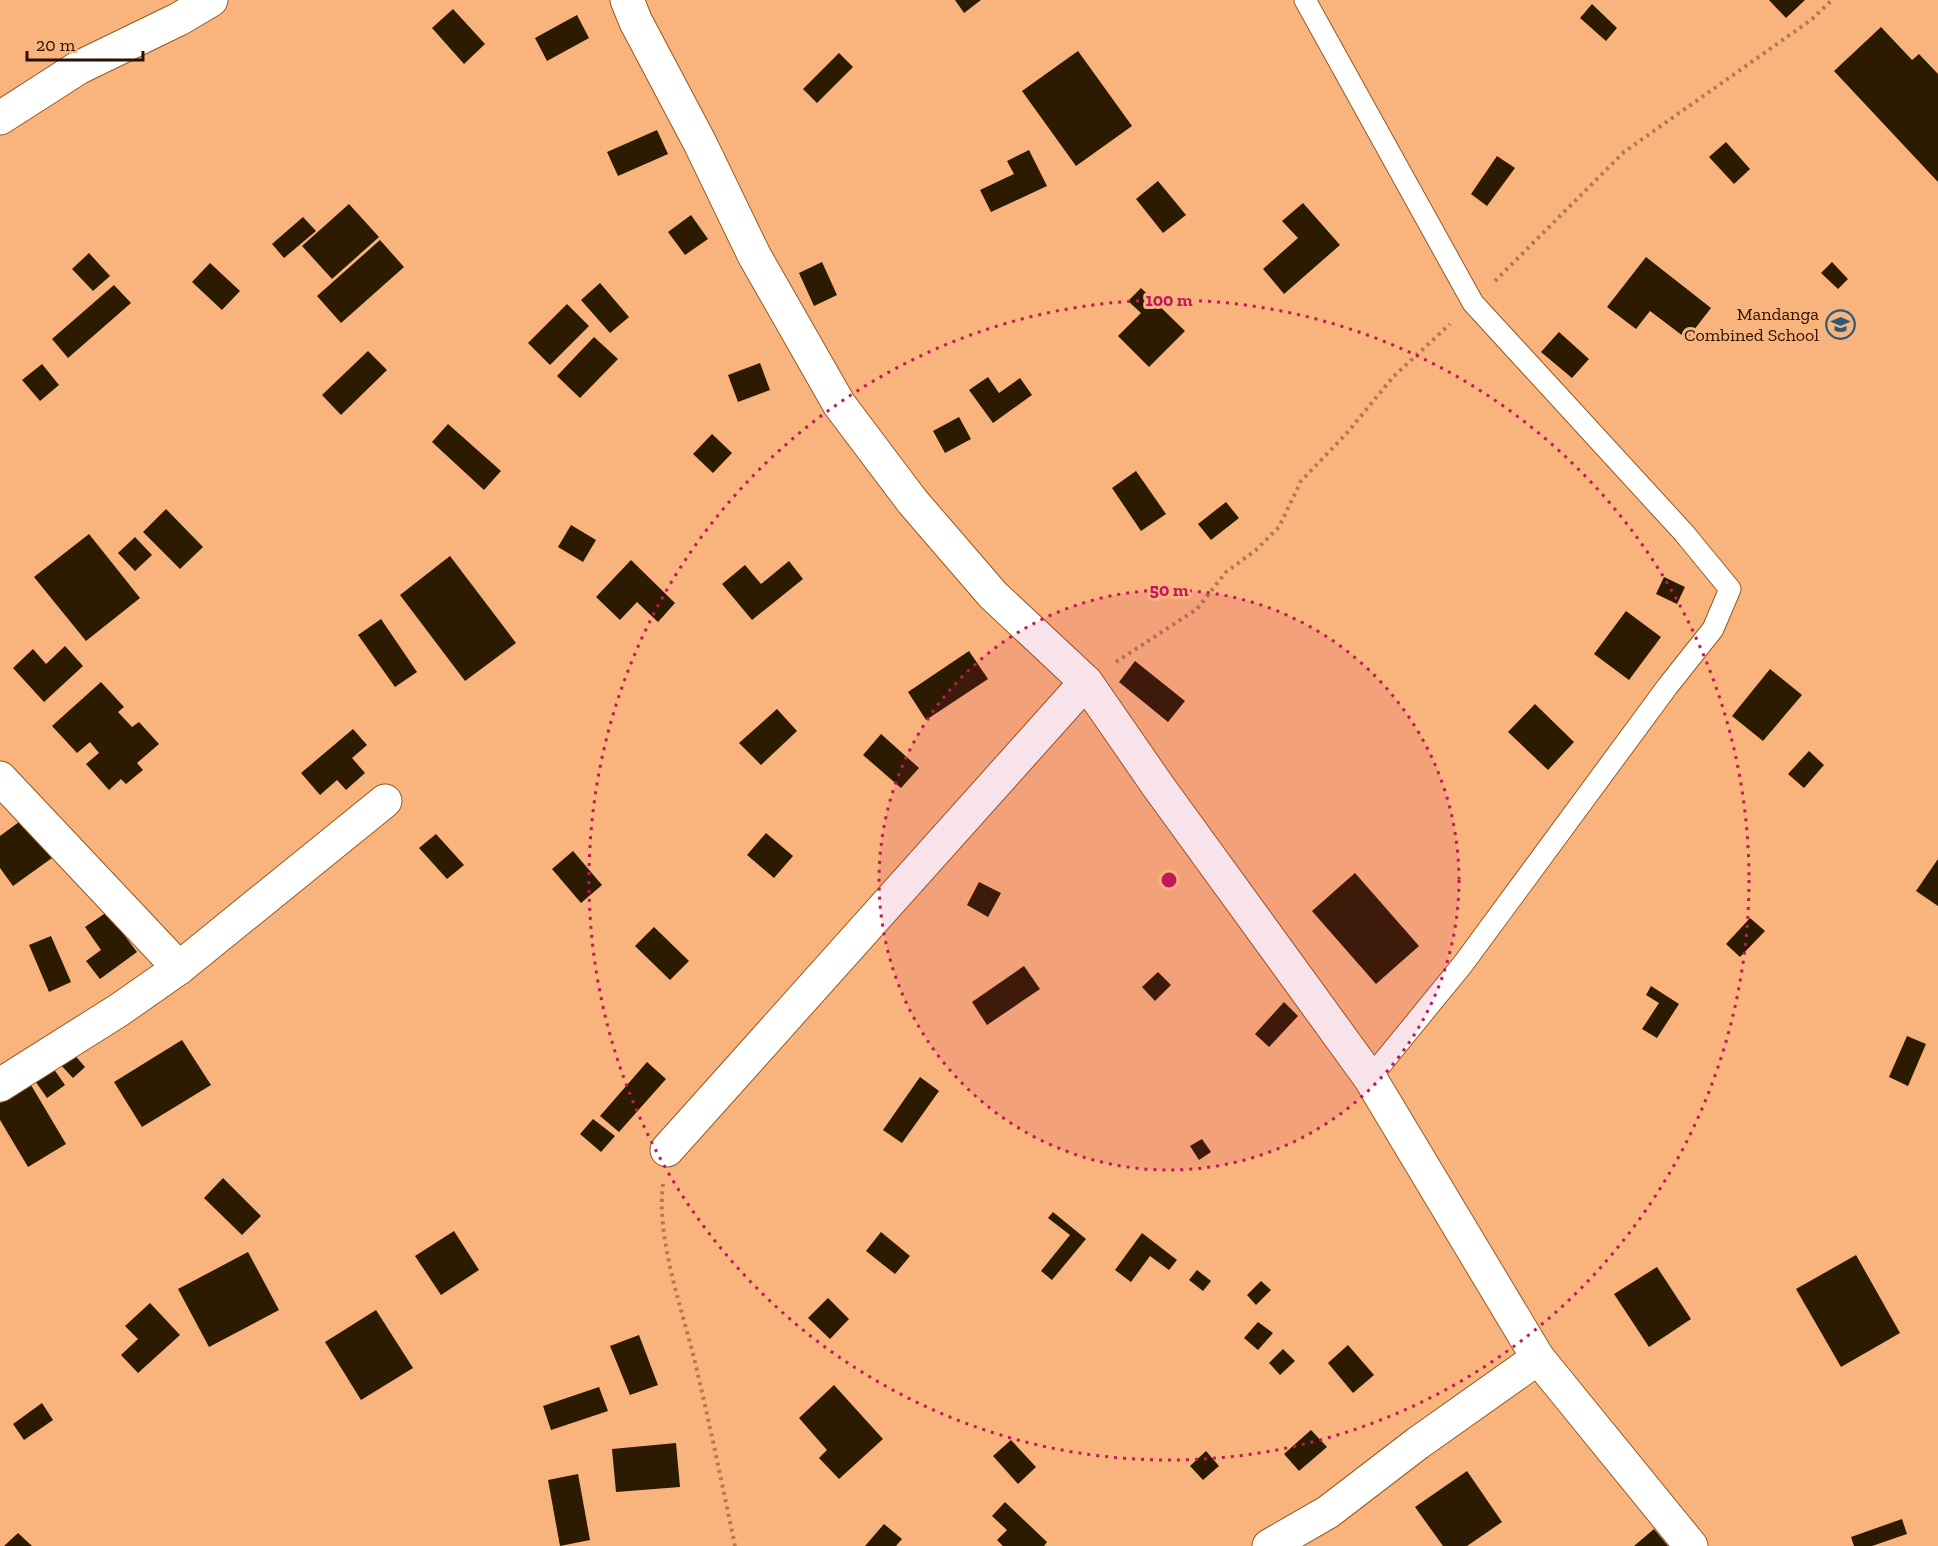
<svg xmlns="http://www.w3.org/2000/svg" width="1938" height="1546" viewBox="0 0 1938 1546" font-family="'Zilla Slab',serif">
	<style>
		.building { fill: #2c1b00 }
		.lines { fill: none; stroke-linecap: round; stroke-linejoin: round }
		.service-casing { stroke: #965920; stroke-width: 23 }
		.minor-casing { stroke: #965920; stroke-width: 35 }
		.path { stroke: #af7a51; stroke-width: 4; stroke-dasharray: 3 4.5; stroke-linecap: butt }
		.service { stroke: #fff; stroke-width: 21 }
		.minor { stroke: #fff; stroke-width: 33 }
		.ring { fill: none; stroke: #c2185b; stroke-width: 3; stroke-dasharray: 3 6 }
		.labels { text-anchor: middle; dominant-baseline: central; stroke-width: 6; stroke-linejoin: round; paint-order: stroke }
		.poi-label { font-size: 18px; fill: #291000; stroke: #f9b47e; text-anchor: end }
		.centre { fill: #c2185b; stroke: #f9b47e; stroke-width: 3 }
		.ring-label { font-size: 18px; text-anchor: middle; font-weight: bold; fill: #c2185b; stroke: #f9b47e; stroke-width: 6; stroke-linejoin: round; paint-order: stroke }
	</style>
	<rect width="100%" height="100%" fill="#f9b47e"/>
	<g class="building">
		<polygon points="955,0 981,0 964,13"/>
		<polygon points="1769,0 1805,0 1786,18"/>
		<polygon points="1592,4 1617,28 1606,41 1580,18"/>
		<polygon points="453,9 485,44 464,64 432,28"/>
		<polygon points="577,15 589,38 547,61 535,38"/>
		<polygon points="1881,27 1912,60 1919,54 1938,74 1938,182 1834,71"/>
		<polygon points="1078,51 1132,126 1076,166 1022,91"/>
		<polygon points="839,53 853,67 817,103 803,89"/>
		<polygon points="657,130 668,154 618,176 607,152"/>
		<polygon points="1726,142 1750,169 1734,184 1709,157"/>
		<polygon points="1029,150 1047,186 991,212 980,190 1014,174 1007,161"/>
		<polygon points="1497,156 1515,168 1487,206 1471,194"/>
		<polygon points="1158,181 1186,215 1163,233 1136,199"/>
		<polygon points="1303,203 1340,245 1284,294 1263,269 1298,238 1282,221"/>
		<polygon points="349,204 379,237 332,279 302,246"/>
		<polygon points="691,215 708,239 685,255 668,232"/>
		<polygon points="303,217 316,231 284,258 272,244"/>
		<polygon points="380,240 404,267 341,323 317,296"/>
		<polygon points="89,253 110,276 93,291 72,269"/>
		<polygon points="1646,257 1711,308 1687,339 1650,311 1636,329 1607,307"/>
		<polygon points="822,262 837,295 814,306 799,273"/>
		<polygon points="1832,262 1848,279 1838,289 1821,273"/>
		<polygon points="210,263 240,291 222,310 192,282"/>
		<polygon points="600,283 629,317 610,333 581,300"/>
		<polygon points="114,285 131,303 68,358 52,339"/>
		<polygon points="1141,288 1185,331 1149,367 1118,336 1141,313 1128,301"/>
		<polygon points="567,304 589,326 550,365 528,343"/>
		<polygon points="1559,332 1589,359 1572,378 1541,352"/>
		<polygon points="594,337 618,359 580,398 557,376"/>
		<polygon points="368,351 387,370 341,415 322,395"/>
		<polygon points="760,363 770,390 738,402 728,375"/>
		<polygon points="42,364 59,385 40,401 22,380"/>
		<polygon points="988,377 999,393 1020,378 1032,395 993,423 969,390"/>
		<polygon points="959,417 971,439 945,453 933,431"/>
		<polygon points="448,424 501,471 484,490 432,442"/>
		<polygon points="712,434 732,453 713,473 693,454"/>
		<polygon points="1136,471 1166,514 1141,531 1112,488"/>
		<polygon points="1226,502 1239,518 1211,540 1198,524"/>
		<polygon points="166,509 203,547 180,569 143,532"/>
		<polygon points="571,525 596,540 583,562 558,547"/>
		<polygon points="89,534 140,598 86,641 34,577"/>
		<polygon points="135,537 152,555 135,571 118,553"/>
		<polygon points="450,556 516,643 465,681 400,595"/>
		<polygon points="631,560 675,603 658,622 637,602 620,620 596,597"/>
		<polygon points="789,561 803,579 752,620 722,584 745,565 761,584"/>
		<polygon points="1664,577 1685,587 1677,604 1656,594"/>
		<polygon points="1626,611 1661,637 1629,680 1594,654"/>
		<polygon points="381,619 417,672 395,687 358,635"/>
		<polygon points="65,646 83,666 44,702 13,668 33,649 46,664"/>
		<polygon points="969,651 988,679 926,720 908,692"/>
		<polygon points="1135,661 1185,701 1168,722 1119,682"/>
		<polygon points="1770,669 1802,695 1763,741 1732,716"/>
		<polygon points="101,682 124,707 118,712 132,727 139,722 159,744 137,763 143,770 126,784 121,779 109,790 86,764 99,753 90,742 77,753 52,726"/>
		<polygon points="1535,704 1574,742 1548,770 1508,732"/>
		<polygon points="777,709 797,731 761,765 739,743"/>
		<polygon points="353,729 367,745 352,758 365,773 346,790 337,780 320,795 301,773"/>
		<polygon points="881,734 919,768 901,788 863,755"/>
		<polygon points="1809,751 1824,765 1804,788 1788,774"/>
		<polygon points="23,819 52,858 13,886 0,868 0,836"/>
		<polygon points="766,833 793,856 774,878 747,855"/>
		<polygon points="436,834 464,865 447,879 419,848"/>
		<polygon points="573,851 602,885 581,903 552,869"/>
		<polygon points="1938,859 1938,906 1916,891"/>
		<polygon points="1355,873 1419,946 1376,984 1312,911"/>
		<polygon points="979,882 1001,893 988,917 967,905"/>
		<polygon points="107,912 137,952 100,979 86,961 101,950 85,927"/>
		<polygon points="1750,918 1765,931 1740,957 1726,944"/>
		<polygon points="654,927 689,961 670,980 635,946"/>
		<polygon points="51,936 71,982 49,992 29,945"/>
		<polygon points="1024,966 1040,989 987,1025 972,1002"/>
		<polygon points="1158,972 1171,985 1155,1001 1142,987"/>
		<polygon points="1651,986 1679,1004 1657,1038 1642,1029 1659,1003 1646,995"/>
		<polygon points="1284,1002 1298,1016 1269,1047 1255,1034"/>
		<polygon points="1907,1036 1926,1044 1908,1086 1889,1077"/>
		<polygon points="182,1040 211,1085 142,1127 114,1082"/>
		<polygon points="72,1052 85,1067 73,1078 59,1063"/>
		<polygon points="647,1062 666,1079 619,1132 600,1116"/>
		<polygon points="51,1065 65,1085 47,1098 33,1078"/>
		<polygon points="920,1077 939,1091 902,1143 883,1130"/>
		<polygon points="31,1085 66,1144 28,1167 0,1120 0,1103"/>
		<polygon points="593,1119 615,1136 601,1152 580,1134"/>
		<polygon points="1202,1139 1211,1152 1199,1160 1190,1146"/>
		<polygon points="223,1178 261,1216 242,1235 204,1198"/>
		<polygon points="1053,1212 1086,1239 1052,1280 1041,1271 1070,1235 1048,1218"/>
		<polygon points="454,1231 479,1270 441,1295 415,1256"/>
		<polygon points="881,1232 910,1256 895,1274 866,1251"/>
		<polygon points="1142,1233 1177,1260 1169,1270 1150,1256 1131,1282 1115,1270"/>
		<polygon points="248,1252 279,1310 209,1347 178,1289"/>
		<polygon points="1856,1255 1900,1333 1841,1367 1796,1289"/>
		<polygon points="1657,1267 1691,1319 1649,1347 1614,1294"/>
		<polygon points="1197,1270 1211,1281 1203,1291 1189,1280"/>
		<polygon points="1261,1281 1271,1290 1256,1305 1247,1295"/>
		<polygon points="828,1298 849,1319 830,1339 808,1318"/>
		<polygon points="150,1303 180,1335 138,1373 121,1355 138,1339 125,1326"/>
		<polygon points="376,1310 413,1368 361,1400 325,1342"/>
		<polygon points="1258,1322 1273,1333 1258,1350 1244,1338"/>
		<polygon points="639,1335 658,1385 630,1395 610,1346"/>
		<polygon points="1348,1345 1374,1375 1353,1393 1328,1363"/>
		<polygon points="1283,1349 1295,1361 1280,1375 1269,1363"/>
		<polygon points="834,1385 883,1439 839,1479 819,1458 827,1450 799,1418"/>
		<polygon points="599,1387 608,1411 551,1430 543,1406"/>
		<polygon points="42,1403 53,1420 24,1440 13,1424"/>
		<polygon points="1311,1430 1327,1447 1299,1471 1284,1454"/>
		<polygon points="1011,1440 1036,1467 1018,1484 993,1456"/>
		<polygon points="676,1443 680,1487 616,1492 612,1449"/>
		<polygon points="1206,1451 1219,1466 1203,1480 1190,1466"/>
		<polygon points="1467,1471 1502,1522 1467,1546 1443,1546 1415,1507"/>
		<polygon points="578,1474 590,1540 560,1546 548,1480"/>
		<polygon points="1005,1502 1047,1542 1044,1546 1003,1546 997,1540 1007,1530 992,1516"/>
		<polygon points="1902,1519 1907,1534 1872,1546 1854,1546 1851,1537"/>
		<polygon points="884,1524 902,1539 896,1546 865,1546"/>
		<polygon points="1654,1529 1668,1546 1634,1546"/>
		<polygon points="18,1533 32,1546 4,1546"/>
	</g>
	<g class="lines">
		<defs>
			<polyline id="service" points="1305,0 1473,303 1684,533 1730,589 1713,629 1667,687 1463,964 1370,1078"/>
			<g id="minor">
				<polyline points="627,0 636,22 700,143 754,255 839,404 912,501 993,595 1086,682 1158,786 1370,1078 1538,1358 1691,1546"/>
				<polyline points="0,118 78,68 179,19 211,0"/>
				<polyline points="0,778 179,968"/>
				<polyline points="0,1085 119,1010 179,968 385,801"/>
				<polyline points="667,1150 1086,682"/>
				<polyline points="1269,1546 1328,1512 1418,1443 1538,1358"/>
			</g>
		</defs>
		<use href="#service" class="service-casing"/>
		<use href="#minor" class="minor-casing"/>
		<g class="path">
			<polyline points="1495,281 1624,152 1811,20 1832,0"/>
			<polyline points="1116,662 1197,609 1226,572 1256,550 1279,527 1301,481 1347,433 1393,377 1450,324"/>
			<path d="M663 1184C656 1235 681 1307 694 1358 709 1421 722 1483 735 1546"/>
		</g>
		<use href="#service" class="service"/>
		<use href="#minor" class="minor"/>
	</g>
	<circle cx="1169" cy="880" r="290" fill="#c2185b" fill-opacity=".12"/>
	<g class="ring">
		<circle cx="1169" cy="880" r="290"/>
		<circle cx="1169" cy="880" r="580"/>
	</g>
	<defs>
		<symbol id="school-ring" viewBox="-11 -11 22 22"><circle r="9.5" fill="#f9b47e" stroke="#2c5b7a" stroke-width="1.5"/><path d="M0-5L7-2L0 1L-7-2ZM-4 1L0 2.5L4 1V4Q0 6-4 4Z" fill="#2c5b7a"/></symbol>
	</defs>
	<g fill-rule="evenodd">
		<use href="#school-ring" x="1824" y="308" width="33" height="33"/>
	</g>
	<g class="labels">
		<g class="poi-label">
			<text x="1819" y="314">Mandanga<tspan x="1819" dy="21">Combined School</tspan></text>
		</g>
	</g>
	<circle cx="1169" cy="880" r="9" class="centre"/>
	<g class="ring-label">
		<text x="1169" y="306">100 m</text>
		<text x="1169" y="596">50 m</text>
	</g>
	<path d="M27 51v9h116v-9" fill="none" stroke="#291000" stroke-width="3"/>
	<text x="36" y="51" font-size="18" fill="#291000" stroke="#f9b47e" stroke-width="4.5" paint-order="stroke">20 m</text>
</svg>
